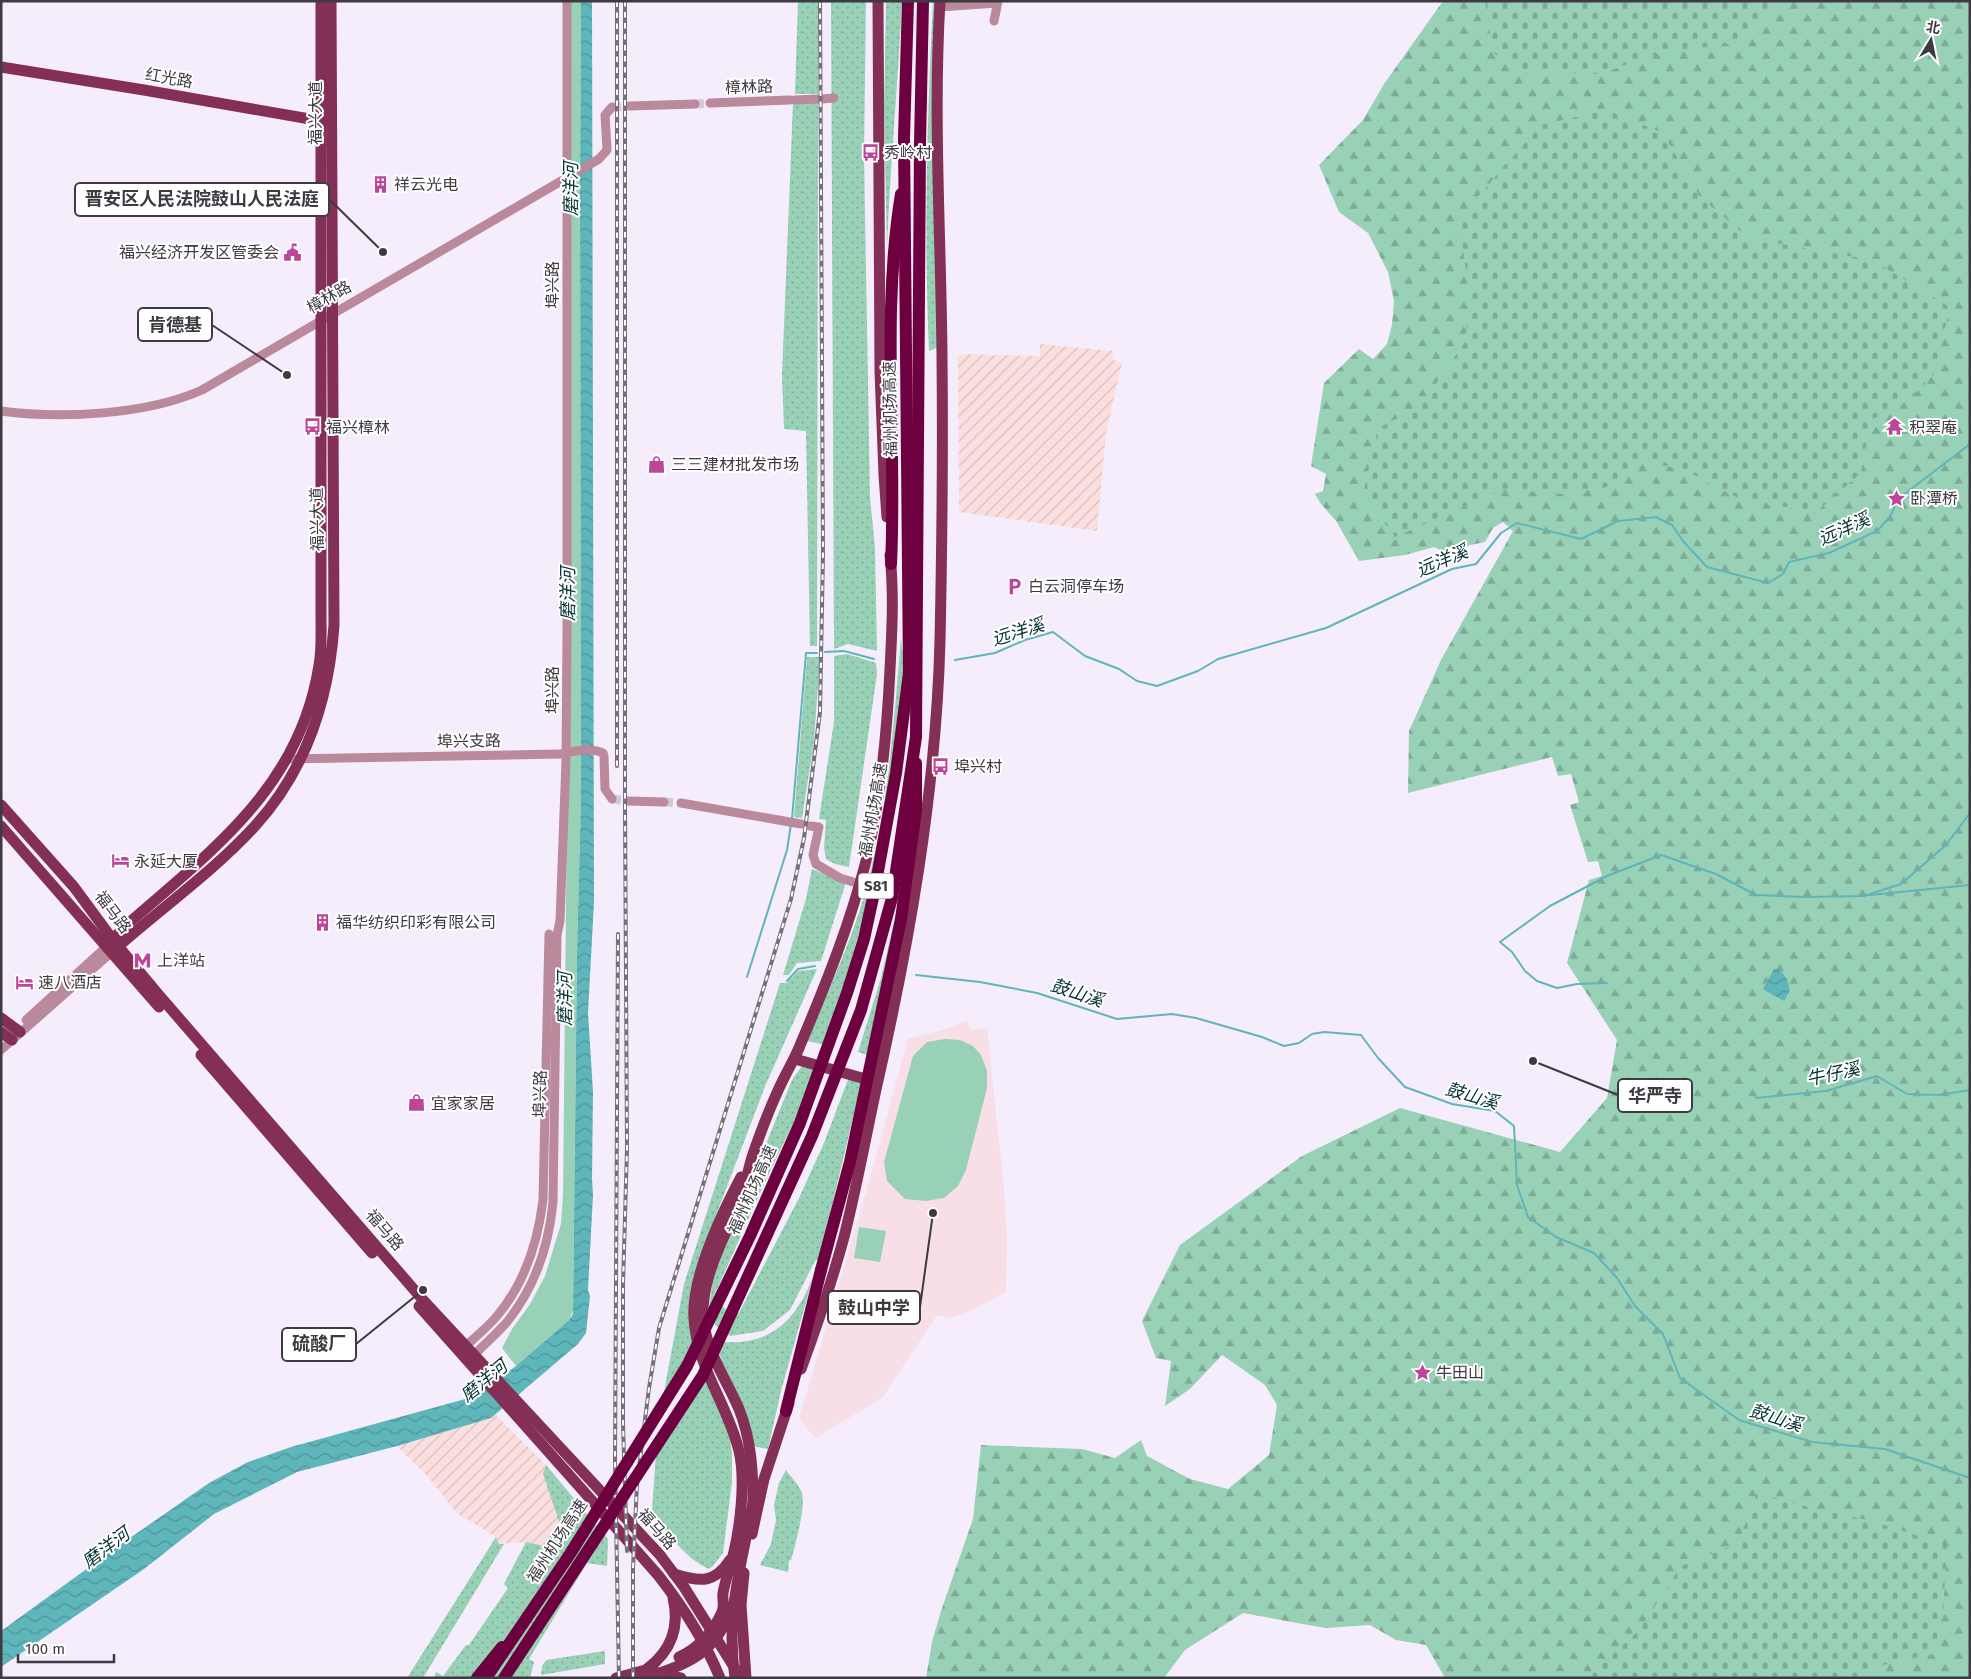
<svg xmlns="http://www.w3.org/2000/svg" width="1971" height="1679" viewBox="0 0 1971 1679" font-family="'Fira Sans','Noto Sans SC',sans-serif">
	<style>
		.industrial { fill: url(#industrial-furrows) }
		.education { fill: #f8dfe7 }
		.grass { fill: url(#grass-dots) }
		.forest { fill: url(#forest-firs) }
		.cemetery { fill: url(#cemetery-stones) }
		.green { fill: #99d1b6 }
		.water { fill: url(#water-waves) }
		.lines { fill: none; stroke-linecap: round; stroke-linejoin: round }
		.stream { stroke: #5eb5ba; stroke-width: 2 }
		.minor-tunnel { stroke: #d0c9d7; stroke-width: 9; stroke-dasharray: 9 4.5; stroke-linecap: butt }
		.minor { stroke: #ba899b; stroke-width: 9 }
		.major { stroke: #843056; stroke-width: 11 }
		.highway { stroke: #6d003f; stroke-width: 12 }
		.rail-casing { stroke: #757079; stroke-width: 4 }
		.rail { stroke: #fff; stroke-width: 2; stroke-dasharray: 5.5; stroke-linecap: butt }
		.major-bridge { stroke: #843056; stroke-width: 11 }
		.highway-bridge { stroke: #6d003f; stroke-width: 12 }
		.labels { text-anchor: middle; dominant-baseline: central; stroke-width: 4; stroke-linejoin: round; paint-order: stroke }
		.shield { fill: #fff; stroke: #78757a; stroke-width: 1 }
		.shield-label { font-size: 15px; font-weight: bold; fill: #3e3a41 }
		.street-label { font-size: 16px; fill: #3e3a41; stroke: #fff }
		.poi-label { font-size: 16px; fill: #3e3a41; stroke: #fff; text-anchor: start }
		.water-label { font-size: 18px; font-style: italic; fill: #083437; stroke: #fff }
		.leader { fill: none; stroke: #3e3a41; stroke-width: 2 }
		.callout-dot { fill: #3e3a41; stroke: #fff; stroke-width: 2 }
		.callout { fill: #fff; stroke: #3e3a41; stroke-width: 2 }
		.callout-label { font-size: 18px; text-anchor: middle; font-weight: bold; fill: #3e3a41 }
	</style>
	<defs>
		<pattern id="industrial-furrows" width="10" height="10" patternUnits="userSpaceOnUse" patternTransform="scale(1.25)"><rect width="10" height="10" fill="#fadfde"/><path d="M-1 1l2-2M0 10L10 0M9 11l2-2" fill="none" stroke="#d7c0c0"/></pattern>
		<pattern id="grass-dots" width="8" height="8" patternUnits="userSpaceOnUse" patternTransform="scale(1.25)"><rect width="8" height="8" fill="#99d1b6"/><path d="M2 2h.1M6 6h.1" fill="none" stroke="#7eab96" stroke-width="1.8" stroke-linecap="round"/></pattern>
		<pattern id="forest-firs" width="22" height="20" patternUnits="userSpaceOnUse" patternTransform="scale(1.25)"><rect width="22" height="20" fill="#99d1b6"/><path d="M5 1l3.5 6h-7zM16 11l3.5 6h-7z" fill="#7eab96"/></pattern>
		<pattern id="cemetery-stones" width="16" height="16" patternUnits="userSpaceOnUse" patternTransform="scale(1.25)"><rect width="16" height="16" fill="#99d1b6"/><path d="M2 7V4a2 2 0 0 1 4 0v3zM10 15v-3a2 2 0 0 1 4 0v3z" fill="#7eab96"/></pattern>
		<pattern id="water-waves" width="16" height="10" patternUnits="userSpaceOnUse" patternTransform="scale(1.25)"><rect width="16" height="10" fill="#5eb5ba"/><path d="M0 5q4-4 8 0t8 0" fill="none" stroke="#4f9499"/></pattern>
	</defs>
	<rect width="100%" height="100%" fill="#f5edfc"/>
	<g class="industrial">
		<polygon points="1040,344 1113,351 1112,360 1122,362 1106,433 1097,531 959,512 958,355 966,354 1040,356"/>
		<polygon points="495,1414 546,1465 543,1474 566,1540 544,1546 526,1542 499,1544 496,1537 457,1513 429,1478 397,1446 491,1418"/>
	</g>
	<polygon class="education" points="968,1021 971,1030 987,1028 1004,1188 1007,1237 1006,1292 966,1313 949,1318 937,1315 882,1398 815,1438 799,1418 867,1189 908,1039 957,1026 957,1024"/>
	<g class="grass">
		<polygon points="798,1 819,1 818,94 795,94"/>
		<polygon points="831,1 866,1 864,156 870,497 875,548 877,651 848,644 834,649"/>
		<path d="M886 1H902C898 84 890 166 887 249L884 107Z"/>
		<path d="M933 1H937L939 347 929 351C924 235 927 117 933 1Z"/>
		<polygon points="818,102 817,646 810,646 806,431 784,429 782,375 793,103"/>
		<path d="M901 638 904 665 899 727 873 886 826 1045 807 1041C829 988 855 935 869 878 889 800 894 718 901 638Z"/>
		<polygon points="847,654 876,663 877,674 849,867 835,864 826,859 824,848 826,820 819,819 834,722 834,656"/>
		<polygon points="807,657 820,657 814,741 802,818 794,817"/>
		<polygon points="812,869 846,882 821,961 797,963 789,975 783,975 806,899"/>
		<polygon points="899,901 867,1055 858,1052 881,978"/>
		<polygon points="817,969 766,1084 707,1239 696,1342 663,1397 684,1284 780,983 787,983 798,971"/>
		<polygon points="802,1066 818,1070 759,1195 714,1296 727,1311 739,1313 799,1198 824,1143 849,1077 862,1081 819,1259 815,1261 790,1310 763,1331 730,1336 715,1325 709,1306 714,1272 792,1080"/>
		<path d="M815 1270 781 1391 768 1449 752 1446 715 1341C769 1349 799 1320 815 1270Z"/>
		<path d="M707 1379 730 1436 732 1454V1482L723 1553 713 1566 709 1569C683 1558 668 1532 652 1511L656 1452Z"/>
		<polygon points="546,1465 608,1539 607,1566 587,1563 529,1659 534,1662 530,1678 434,1678 436,1672 443,1676 466,1645 469,1645 508,1588 504,1584 526,1542 544,1546 552,1532 565,1539 543,1474"/>
		<path d="M786 1470C791 1477 799 1485 802 1493 806 1508 795 1545 791 1560H789L788 1572 760 1565 771 1544 776 1520 774 1505 779 1483Z"/>
		<polygon points="496,1537 499,1544 504,1544 423,1678 407,1678"/>
		<polygon points="605,1651 605,1664 541,1675 542,1666 546,1660"/>
	</g>
	<polygon class="forest" points="1443,1 1970,1 1970,1678 1445,1678 1426,1645 1396,1640 1370,1625 1325,1628 1243,1613 1185,1650 1164,1678 926,1678 932,1642 941,1611 973,1519 981,1445 1082,1449 1115,1458 1141,1440 1147,1456 1190,1479 1228,1489 1269,1455 1277,1405 1265,1385 1222,1355 1190,1389 1165,1406 1171,1361 1156,1358 1142,1321 1180,1245 1302,1156 1400,1108 1560,1152 1607,1098 1617,1040 1567,963 1589,880 1602,876 1598,861 1588,862 1570,805 1579,802 1571,774 1558,776 1552,757 1408,793 1409,731 1441,660 1513,531 1503,522 1493,528 1485,542 1442,551 1434,547 1405,555 1359,561 1336,521 1321,504 1315,494 1323,491 1326,474 1311,466 1324,383 1359,349 1373,359 1387,344 1392,325 1394,301 1388,272 1368,233 1339,212 1319,165 1363,120 1384,84"/>
	<g class="cemetery">
		<polygon points="1485,1 1781,1 1776,11 1742,42 1652,55 1601,74 1525,72 1493,53"/>
		<polygon points="1606,110 1663,133 1700,197 1749,238 1872,260 1950,307 1934,374 1907,402 1871,420 1861,473 1815,513 1736,497 1682,469 1639,461 1608,487 1563,494 1504,489 1395,537 1363,494 1378,428 1420,407 1465,342 1470,295 1458,219 1541,125"/>
		<polygon points="1757,1493 1812,1508 1872,1521 1947,1545 1943,1613 1933,1654 1873,1667 1865,1678 1587,1678 1639,1630 1681,1566 1738,1543"/>
	</g>
	<g class="green">
		<polygon points="568,1 581,1 580,185 581,797 577,952 573,1311 569,1320 516,1366 502,1348 512,1329 530,1304 545,1276 561,1224 563,1194 569,611"/>
		<polygon points="945,1039 960,1040 973,1046 981,1055 987,1071 987,1088 966,1170 958,1186 944,1198 926,1201 905,1199 887,1181 884,1162 913,1056 927,1042"/>
		<polygon points="859,1227 886,1231 880,1262 854,1258"/>
	</g>
	<g class="water">
		<polygon points="581,1 592,1 594,902 588,1013 593,1092 592,1178 593,1195 588,1290 590,1296 586,1333 578,1344 491,1418 397,1446 297,1472 214,1514 144,1569 1,1667 1,1631 117,1547 209,1483 248,1462 291,1447 476,1396 516,1366 569,1320 573,1314 577,952 581,797 580,185"/>
		<polygon points="1774,969 1779,969 1787,979 1790,990 1784,1001 1763,989"/>
	</g>
	<g class="lines">
		<g class="stream">
			<polyline points="825,652 844,651 874,659"/>
			<polyline points="955,660 995,653 1025,640 1053,632 1085,656 1119,669 1137,681 1157,686 1198,671 1218,659 1326,628 1452,569 1476,564 1501,533 1517,523 1581,539 1618,521 1656,517 1672,525 1683,541 1707,567 1768,583 1783,574 1789,562 1829,553 1877,531 1890,517 1898,499 1970,444"/>
			<polyline points="792,819 806,653 817,653"/>
			<polyline points="1870,895 1970,885"/>
			<polyline points="916,975 980,982 1037,993 1117,1019 1172,1014 1196,1018 1262,1037 1284,1046 1299,1043 1312,1034 1324,1032 1361,1035 1378,1058 1405,1087 1452,1104 1495,1111 1514,1126 1517,1185 1528,1217 1556,1237 1594,1253 1617,1278 1635,1306 1663,1334 1680,1378 1739,1420 1812,1442 1885,1449 1970,1478"/>
			<polyline points="747,977 787,850 791,824"/>
			<polyline points="787,981 798,969 815,966"/>
			<polyline points="1607,983 1577,984 1557,988 1537,981 1525,971 1512,952 1500,942 1550,906 1607,876 1661,855 1716,874 1756,895 1805,897 1864,896 1901,884 1946,845 1970,813"/>
			<polyline points="1756,1098 1826,1091 1877,1076 1907,1094 1938,1095 1970,1090"/>
		</g>
		<g class="minor-tunnel">
			<polyline points="695,104 710,103"/>
			<polyline points="612,107 630,106"/>
			<polyline points="612,799 628,801"/>
			<polyline points="664,802 681,803"/>
		</g>
		<g class="minor">
			<polyline points="940,7 997,3"/>
			<polyline points="994,21 998,1"/>
			<polyline points="822,99 834,98"/>
			<polyline points="794,100 819,99"/>
			<polyline points="710,103 790,100"/>
			<polyline points="630,106 695,104"/>
			<path d="M1 411C61 419 146 415 202 390L599 159 607 150 605 115 612 107"/>
			<path d="M288 759 561 754C573 751 591 747 603 753L604 756 605 789 612 799"/>
			<polyline points="628,801 664,802"/>
			<polyline points="681,803 801,824"/>
			<polyline points="810,826 819,827 813,855 816,864 840,878 860,884"/>
			<polyline points="26,1020 107,946"/>
			<polyline points="1,1050 112,952"/>
			<path d="M466 1346C476 1336 488 1327 497 1316 524 1284 538 1241 543 1200L549 934"/>
			<path d="M474 1355C485 1344 497 1333 507 1322 535 1287 549 1245 553 1202L557 935 560 921 566 760 567 636V1"/>
		</g>
		<g class="major">
			<polyline points="878,1 880,371 884,475 887,517"/>
			<polyline points="1,67 144,90 327,122"/>
			<polyline points="1,805 74,887 113,940 158,994 423,1300 660,1555 684,1587 741,1678"/>
			<polyline points="1,826 159,1007"/>
			<path d="M110 943 122 929C209 852 300 789 319 665 322 649 321 632 321 616V1"/>
			<path d="M113 951C160 909 213 872 255 826 306 770 329 698 334 625L331 1"/>
			<polyline points="1,1018 20,1032"/>
			<polyline points="1,1032 12,1040"/>
			<polyline points="201,1055 372,1253"/>
			<polyline points="795,1059 876,1082"/>
			<path d="M419 1306 658 1575C683 1607 705 1641 720 1678"/>
			<path d="M801 1369C817 1326 832 1281 844 1237 856 1190 865 1141 875 1094 909 945 936 793 940 641 942 546 943 450 942 356 941 238 933 119 940 1"/>
			<path d="M753 1502C753 1470 751 1439 739 1409 723 1372 698 1341 704 1298 709 1261 729 1230 741 1195 746 1183 748 1170 752 1157 761 1131 773 1099 786 1074 791 1064 797 1054 801 1043 826 984 850 924 866 861 881 798 887 734 890 669 892 631 894 593 890 555"/>
			<polyline points="752,1534 764,1479 789,1403"/>
			<polyline points="744,1573 741,1605 746,1678"/>
			<path d="M674 1574C700 1582 714 1584 730 1560"/>
			<path d="M679 1657C698 1649 714 1631 722 1612 725 1605 722 1599 723 1593 725 1581 730 1568 733 1556 740 1528 746 1480 739 1451 728 1405 697 1368 694 1319 691 1277 721 1215 741 1177"/>
			<path d="M647 1669C671 1651 680 1627 673 1598"/>
			<polyline points="661,1675 681,1678"/>
			<polyline points="616,1678 653,1668"/>
			<path d="M644 1678C689 1665 717 1652 733 1605"/>
		</g>
		<g class="highway">
			<path d="M891 564C897 441 881 316 901 194"/>
			<polyline points="901,919 916,811 916,763"/>
			<polyline points="786,1411 821,1270"/>
			<polyline points="477,1678 502,1647"/>
		</g>
		<defs>
			<g id="rail">
				<polyline points="625,1 625,807 627,1149 623,1285 623,1424 627,1551"/>
				<polyline points="617,766 617,1"/>
				<polyline points="618,934 615,1461 619,1678"/>
				<polyline points="633,1678 633,1568 637,1484 649,1388 659,1328 791,899 804,838 820,712 823,553 820,1"/>
			</g>
		</defs>
		<use href="#rail" class="rail-casing"/>
		<use href="#rail" class="rail"/>
		<path class="major-bridge" d="M735 1678C725 1612 742 1565 753 1502"/>
		<g class="highway-bridge">
			<polyline points="821,1270 850,1162 901,919"/>
			<polyline points="486,1678 570,1554 687,1366 750,1236 800,1123 847,993 864,939 874,893 896,773 909,673 904,138 908,1"/>
			<polyline points="504,1678 703,1375 812,1136 861,1010 892,898 916,737 920,143 923,1"/>
		</g>
	</g>
	<defs>
		<symbol id="bus-bare" viewBox="-9 -9 18 18"><path d="M-5-6H5V4H4V6H2V4H-2V6H-4V4H-5ZM-3.5-4V0h7V-4ZM-3.5 1.2v1.5H-2V1.2ZM2 1.2v1.5H3.5V1.2Z" fill="#bd459a" stroke="#fff" stroke-width="2.5" paint-order="stroke"/></symbol>
		<symbol id="building-bare" viewBox="-9 -9 18 18"><path d="M-4-6H4V6H1V3H-1V6H-4ZM-2.5-4.3h1.7v1.8h-1.7ZM.8-4.3h1.7v1.8H.8ZM-2.5-1h1.7V.8h-1.7ZM.8-1h1.7V.8H.8Z" fill="#bd459a" stroke="#fff" stroke-width="2.5" paint-order="stroke"/></symbol>
		<symbol id="civic-bare" viewBox="-9 -9 18 18"><path d="M-.6-6.5H3V-4.5H.6V-3L4-1V1h2V6H-6V1h2V-1L-.6-3ZM-1.2 2.5V6h2.4V2.5Z" fill="#bd459a" stroke="#fff" stroke-width="2.5" paint-order="stroke"/></symbol>
		<symbol id="temple-bare" viewBox="-9 -9 18 18"><path d="M0-6L5-2H3V0L6.5 2.5H4V6H1.5V3h-3V6H-4V2.5H-6.5L-3 0V-2H-5Z" fill="#bd459a" stroke="#fff" stroke-width="2.5" paint-order="stroke"/></symbol>
		<symbol id="shop-bare" viewBox="-9 -9 18 18"><path d="M-5-2.5h2.3a2.7 3.5 0 0 1 5.4 0H5L5.5 6h-11ZM-1.5-2.5h3a1.5 2.3 0 0 0-3 0Z" fill="#bd459a" stroke="#fff" stroke-width="2.5" paint-order="stroke"/></symbol>
		<symbol id="sight-bare" viewBox="-9 -9 18 18"><path d="M0-6L1.8-2.2L6-1.7L2.9 1.2L3.7 5.4L0 3.3L-3.7 5.4L-2.9 1.2L-6-1.7L-1.8-2.2Z" fill="#bd459a" stroke="#fff" stroke-width="2.5" paint-order="stroke"/></symbol>
		<symbol id="parking-bare" viewBox="-9 -9 18 18"><path d="M-3.5-5.5H1a3.5 3.5 0 0 1 0 7H-1V5.5H-3.5ZM-1-3.4V-.6H.8a1.4 1.4 0 0 0 0-2.8Z" fill="#bd459a" stroke="#fff" stroke-width="2.5" paint-order="stroke"/></symbol>
		<symbol id="hotel-bare" viewBox="-9 -9 18 18"><path d="M-6-4.5h1.5V1H6V5H4.5V3h-9V5H-6ZM-4 0a1.8 1.8 0 1 1 3.6 0ZM.5 0V-2.5h3Q6-2.5 6 0Z" fill="#bd459a" stroke="#fff" stroke-width="2.5" paint-order="stroke"/></symbol>
		<symbol id="metro-bare" viewBox="-9 -9 18 18"><path d="M-5.5 5V-5H-3L0 0L3-5H5.5V5H3V-.5L0 4L-3-.5V5Z" fill="#bd459a" stroke="#fff" stroke-width="2.5" paint-order="stroke"/></symbol>
	</defs>
	<g fill-rule="evenodd">
		<use href="#bus-bare" x="858" y="140" width="25" height="25"/>
		<use href="#building-bare" x="368" y="172" width="25" height="25"/>
		<use href="#civic-bare" x="280" y="240" width="25" height="25"/>
		<use href="#bus-bare" x="300" y="414" width="25" height="25"/>
		<use href="#temple-bare" x="1882" y="414" width="25" height="25"/>
		<use href="#shop-bare" x="644" y="452" width="25" height="25"/>
		<use href="#sight-bare" x="1884" y="486" width="25" height="25"/>
		<use href="#parking-bare" x="1002" y="574" width="25" height="25"/>
		<use href="#bus-bare" x="928" y="754" width="25" height="25"/>
		<use href="#hotel-bare" x="108" y="848" width="25" height="25"/>
		<use href="#building-bare" x="310" y="910" width="25" height="25"/>
		<use href="#metro-bare" x="130" y="948" width="25" height="25"/>
		<use href="#hotel-bare" x="12" y="970" width="25" height="25"/>
		<use href="#shop-bare" x="404" y="1090" width="25" height="25"/>
		<use href="#sight-bare" x="1410" y="1360" width="25" height="25"/>
	</g>
	<g class="labels">
		<rect class="shield" x="858.5" y="873.5" width="35" height="25" rx="4"/>
		<g class="shield-label">
			<text x="876" y="886">S81</text>
		</g>
		<g class="street-label">
			<text transform="translate(169 78) rotate(10)">红光路</text>
			<text transform="translate(749 87) rotate(-2)">樟林路</text>
			<text transform="translate(315 113) rotate(-90)">福兴大道</text>
			<text transform="translate(552 285) rotate(-90)">埠兴路</text>
			<text transform="translate(329 297) rotate(-30)">樟林路</text>
			<text transform="translate(890 409) rotate(-91)">福州机场高速</text>
			<text transform="translate(317 519) rotate(-91)">福兴大道</text>
			<text transform="translate(552 690) rotate(-90)">埠兴路</text>
			<text transform="translate(469 741) rotate(-1)">埠兴支路</text>
			<text transform="translate(873 810) rotate(-80)">福州机场高速</text>
			<text transform="translate(113 912) rotate(53)">福马路</text>
			<text transform="translate(540 1094) rotate(-89)">埠兴路</text>
			<text transform="translate(752 1190) rotate(-66)">福州机场高速</text>
			<text transform="translate(385 1230) rotate(49)">福马路</text>
			<text transform="translate(657 1529) rotate(48)">福马路</text>
			<text transform="translate(557 1541) rotate(-57)">福州机场高速</text>
		</g>
		<g class="poi-label">
			<text x="884" y="152">秀岭村</text>
			<text x="394" y="184">祥云光电</text>
			<text x="279" y="252" text-anchor="end">福兴经济开发区管委会</text>
			<text x="326" y="427">福兴樟林</text>
			<text x="1909" y="427">积翠庵</text>
			<text x="671" y="464">三三建材批发市场</text>
			<text x="1910" y="498">卧潭桥</text>
			<text x="1028" y="586">白云洞停车场</text>
			<text x="954" y="766">埠兴村</text>
			<text x="134" y="861">永延大厦</text>
			<text x="336" y="922">福华纺织印彩有限公司</text>
			<text x="157" y="960">上洋站</text>
			<text x="38" y="982">速八酒店</text>
			<text x="431" y="1103">宜家家居</text>
			<text x="1436" y="1372">牛田山</text>
		</g>
		<g class="water-label">
			<text transform="translate(571 189) rotate(-90)">磨洋河</text>
			<text transform="translate(1844 529) rotate(-24)">远洋溪</text>
			<text transform="translate(1442 561) rotate(-23)">远洋溪</text>
			<text transform="translate(568 594) rotate(-90)">磨洋河</text>
			<text transform="translate(1018 632) rotate(-17)">远洋溪</text>
			<text transform="translate(1077 993) rotate(18)">鼓山溪</text>
			<text transform="translate(565 999) rotate(-90)">磨洋河</text>
			<text transform="translate(1833 1074) rotate(-12)">牛仔溪</text>
			<text transform="translate(1472 1096) rotate(16)">鼓山溪</text>
			<text transform="translate(484 1381) rotate(-39)">磨洋河</text>
			<text transform="translate(1776 1418) rotate(17)">鼓山溪</text>
			<text transform="translate(106 1548) rotate(-37)">磨洋河</text>
		</g>
	</g>
	<path class="leader" d="M383 252L329 199M287 375L212 325M1533 1061L1618 1095M933 1213L920 1307M423 1290L356 1344"/>
	<g class="callout-dot">
		<circle cx="383" cy="252" r="5"/>
		<circle cx="287" cy="375" r="5"/>
		<circle cx="1533" cy="1061" r="5"/>
		<circle cx="933" cy="1213" r="5"/>
		<circle cx="423" cy="1290" r="5"/>
	</g>
	<g class="callout">
		<rect x="75" y="183" width="254" height="33" rx="5"/>
		<rect x="138" y="308" width="74" height="33" rx="5"/>
		<rect x="1618" y="1079" width="74" height="33" rx="5"/>
		<rect x="828" y="1291" width="92" height="33" rx="5"/>
		<rect x="282" y="1328" width="74" height="33" rx="5"/>
	</g>
	<g class="callout-label">
		<text x="202" y="205">晋安区人民法院鼓山人民法庭</text>
		<text x="175" y="331">肯德基</text>
		<text x="1655" y="1102">华严寺</text>
		<text x="874" y="1314">鼓山中学</text>
		<text x="319" y="1350">硫酸厂</text>
	</g>
	<rect width="1971" height="1679" fill="none" stroke="#3e3a41" stroke-width="5"/>
	<g transform="translate(1931 40) rotate(10)" stroke="#ffffff" stroke-width="4" paint-order="stroke">
	<path d="M0-4L9 19L0 12L-9 19Z" fill="#3e3a41"/>
	<text y="-8" font-size="14" font-weight="bold" text-anchor="middle" fill="#3e3a41">北</text>
	</g>
	<path d="M18 1654v8h96v-8" fill="none" stroke="#3e3a41" stroke-width="2.5"/>
	<text x="25" y="1654" font-size="15" fill="#3e3a41" stroke="#ffffff" stroke-width="4" paint-order="stroke">100 m</text>
</svg>
